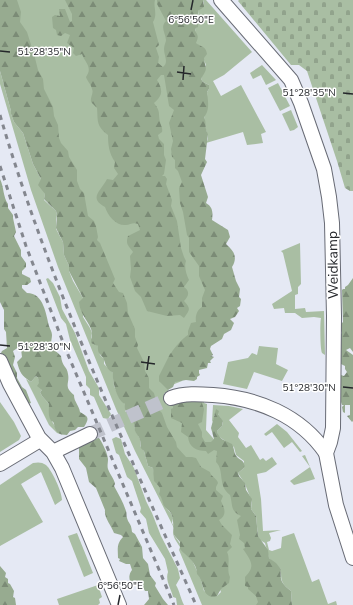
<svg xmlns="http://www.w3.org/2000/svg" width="353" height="605" viewBox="0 0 353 605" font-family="'Nunito Sans',sans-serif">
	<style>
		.green { fill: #a9bea3 }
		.forest { fill: url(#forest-firs) }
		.cemetery { fill: url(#cemetery-stones) }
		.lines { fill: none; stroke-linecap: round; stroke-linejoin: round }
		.minor-tunnel { stroke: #bfc2cc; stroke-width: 14; stroke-dasharray: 14 7; stroke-linecap: butt }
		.minor-casing { stroke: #686b75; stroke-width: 16 }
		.minor { stroke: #fff; stroke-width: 14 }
		.rail { stroke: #84878f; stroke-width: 3; stroke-dasharray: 5 5; stroke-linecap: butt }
		.ticks { fill: none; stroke: #25272b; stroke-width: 1.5 }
		.labels { text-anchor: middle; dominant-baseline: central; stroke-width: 3; stroke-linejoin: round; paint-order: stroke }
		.street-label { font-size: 14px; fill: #25272b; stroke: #fff }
		.ticks-label { font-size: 10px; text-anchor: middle; fill: #25272b; stroke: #fff; stroke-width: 3; stroke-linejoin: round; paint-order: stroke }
	</style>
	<defs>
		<pattern id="forest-firs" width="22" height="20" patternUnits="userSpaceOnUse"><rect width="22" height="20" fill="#97ab90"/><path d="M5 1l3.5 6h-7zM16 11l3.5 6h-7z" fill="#7b8b76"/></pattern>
		<pattern id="cemetery-stones" width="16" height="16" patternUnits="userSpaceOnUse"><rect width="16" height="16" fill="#a9bea3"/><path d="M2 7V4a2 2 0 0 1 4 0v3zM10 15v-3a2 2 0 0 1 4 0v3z" fill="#91a38c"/></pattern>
	</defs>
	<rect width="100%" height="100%" fill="#e5e9f4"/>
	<g class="green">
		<path d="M12 0H183L188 150 219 282 182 381 167 387 171 397 204 395V403L207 404 206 430 218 444 261 561 283 605H202L179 550 180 547C176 541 171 535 174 528L135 451 116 409 58 267 31 190 0 84V71L11 111V114L14 122 23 133 33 164 41 179 45 194 44 200 56 211 57 215 56 220V229L63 242 64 255 69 266V271L73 281 83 298V317L90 328 92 333 91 338 98 346 100 355 104 359V364L113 373 114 386 119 397 125 404V411L134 422 135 430 140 439V446L144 451 148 466 153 468 156 483 160 486 161 496 165 507 171 513 173 518 172 523 175 528 174 535 193 562 201 580 204 591 217 596 221 592 145 406Z"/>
		<path d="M203 0H206L252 52 224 75 213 81 221 96 241 85 266 132 261 134 263 143 247 145 243 132 206 143C211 136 205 132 205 124 205 121 204 118 204 115 204 107 208 100 207 92L209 89V85L203 82 201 79 206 65 198 45 195 43V31L199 20 198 11 204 4Z"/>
		<polygon points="262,65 276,80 266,85 261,75 253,79 250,73"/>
		<polygon points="278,83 290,106 280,111 268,88"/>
		<polygon points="291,110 298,127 294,130 290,131 282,114"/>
		<path d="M300 243 301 284 298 287V294L295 295V309L305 308 306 312 324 311 325 355C324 354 323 354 322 353 320 349 320 322 321 318L314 317 302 318 295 313H285L284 308 274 309 272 304 292 291 283 253 281 251Z"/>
		<polygon points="48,278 53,283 60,297 62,309 75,333 89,371 99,388 99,395 111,414 108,419 103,418 94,397 90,395 90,389 86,385 86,377 70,340 66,324 61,318 46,279"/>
		<polygon points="259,346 278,348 276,364 288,370 282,381 254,372 247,389 223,384 228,362 248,358 252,353 257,355"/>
		<polygon points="36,376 38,378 42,390 40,392 42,396 49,404 50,418 59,433 63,435 57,433 49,425 26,379 31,382"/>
		<polygon points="0,402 14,422 21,436 19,440 0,452"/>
		<path d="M213 405 229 406 243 409 229 420 239 433 238 437 246 448 251 445 260 460 263 458 266 461 272 457 277 464 266 472 257 474 261 499 263 531 281 530 269 533 271 538 270 541 267 542 269 550 272 551 281 548 282 537 294 533 312 582 319 579 328 604 336 601 337 605H292L291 591C281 583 281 581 281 569L269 558 265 543 260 540 258 536 256 516 251 509 252 502C250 496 247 490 245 484 243 480 240 477 238 473L244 468V461L236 455 234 447 218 436 217 431 222 426 223 422 218 414 214 415V419L212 422Z"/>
		<polygon points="277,424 287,432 302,451 300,452 292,442 284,448 272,432 266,436 264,434"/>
		<path d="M116 437 121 439 125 454 134 468 146 501 152 513 161 536 178 569 180 578 176 585C180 592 180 597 184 605H177L176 598 173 597C171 588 165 581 168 572L165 559 149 533 146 519 140 512 141 508 132 481 127 477 119 455 116 453 112 439Z"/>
		<polygon points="305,455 315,479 294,485 290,481 310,467 302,456"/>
		<path d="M33 463C38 462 42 462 46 465 52 470 62 492 62 500L55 505 41 472 21 484 43 522 0 546V485Z"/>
		<polygon points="77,533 93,573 84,577 68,536"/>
		<polygon points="98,585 102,597 99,599 100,603 98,605 59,605 57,599"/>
	</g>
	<g class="forest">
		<path d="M0 0H17L21 12 20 22 27 32 34 54 38 70 43 79 44 89 53 107 54 116 58 125 59 138 61 143 68 151 69 157 77 170V181L80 189 84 193 88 216 94 221 96 226 98 237 97 240 100 243 115 279 113 283 119 292 123 293 127 303 128 313 135 329V337L138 345 137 348 144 362 145 371 149 378V388L154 393 158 409 162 413 167 427 176 442 177 447 186 457H192L196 458 201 467 210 472C211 477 217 478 218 483L216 487V490L223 496 221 501C225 509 227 515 219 520L222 525 232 535 230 544 232 547 227 552C231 560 226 569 230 577L229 583 221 589 217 596C201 600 205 582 197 574 197 562 187 557 180 549V542L174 535C173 530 174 518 171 513 169 510 166 509 164 506 162 501 162 498 159 494 162 487 158 486 154 481L153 468 148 466 144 451C139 448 141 445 140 440 139 436 136 434 135 431 134 427 135 428 134 424 132 416 123 414 125 404 117 401 112 381 113 373 107 369 106 366 104 360 102 354 97 355 98 346L91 343C91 339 92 336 92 333 91 323 80 316 79 302L83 298 69 271V266L64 255 63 242 56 228 57 215 56 211 44 199 45 194 38 185 41 179 33 164 23 133 14 122 11 114V111L0 71Z"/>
		<path d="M65 0H155C153 7 158 14 153 22L159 45 156 48 159 57 158 63 163 67C169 62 164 56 164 49 164 45 166 42 166 40 165 32 160 27 166 21L157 4V0H203L204 7 198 11V27L196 28 195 31C199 36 198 38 196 43 201 47 206 46 207 54L204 58C206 71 208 67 201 79L203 82 209 85V89L207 92C208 100 210 111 204 117 207 123 204 127 208 134L205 159 207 162 201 175 208 197 206 203C213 207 213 213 212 220L228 230 230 237 226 244C234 251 238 257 232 267L236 281 240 289 239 297 241 299 240 306 237 308 239 311 235 317 230 319 234 323 231 330 224 334 222 339 211 346 210 349 213 355 211 356 214 357 210 361 211 363H208L207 368 199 370V373L200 375 197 377V379L194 381 186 380 175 382 173 387 168 390 159 381V376L170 354 172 352C173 349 185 336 188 335V331L191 323 196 322C195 316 197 310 202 307V298L205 290 199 276V266L189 252V238L187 235 183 212 180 203 179 188 182 182 178 171 175 168V160L172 157 171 149 173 141 169 123 174 110 169 106 164 75H161L157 80C163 90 163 95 154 103 161 112 158 113 160 122 161 126 163 128 162 132L158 135 159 139 164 144V155L166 160 164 174 162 176H165L167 179 166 184 172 200 171 206 177 221 181 248 184 257 186 261C184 266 186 274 189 280L184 287C190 291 189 296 184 301 191 309 190 309 184 318L180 315 167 316 147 311 141 297 135 291 130 277 131 269 130 256 133 252C129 246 125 245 128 236L140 230 138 224C133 222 130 225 126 225 116 226 108 216 105 207 88 198 101 191 107 179L113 180 118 174 114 168 115 162C109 153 108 145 108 135 96 126 98 121 97 108L91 102C90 97 94 93 92 89 91 84 87 81 86 77 93 67 85 63 82 54L76 56 73 53 74 48 67 43 70 35 65 33 61 36 57 35 56 30 53 28 52 17 55 15 60 16 59 9H65L70 22 72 21V14Z"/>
		<path d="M0 179C4 187 3 197 8 204V208L13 215V218L16 232 14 236 21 250V256L26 263V267L22 271V274L30 278 31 282 27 285H22V288L27 293C44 293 46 315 49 326 50 329 52 332 52 335 52 339 50 343 52 347 54 350 58 353 61 356 62 367 67 366 68 374 70 384 63 386 74 395 74 402 79 405 80 412 88 417 90 417 84 427H78L75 430 70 431 67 435C59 435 55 432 54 424 53 420 52 423 50 419 48 414 49 408 49 404L42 396 40 392 42 390 37 386 39 383 38 378 36 376 31 382C21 375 20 373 17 362L22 357 21 349 19 347 13 351 15 357 13 365 17 373V378L22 387 26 390 31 403 28 404 0 355 2 351 7 348 6 332 4 329V310L0 302Z"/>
		<polygon points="353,278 353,352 350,348 346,350 353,355 353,421 352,422 347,416 350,415 350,405 345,405 345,413 343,412 342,407 344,405 342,405 341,402 340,402 340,377 341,375 344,376 347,372 345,369 345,366 341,364 340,365 341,346 339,345 340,335 342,333 339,326 343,322 342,290 343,289 345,289 345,287 348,285"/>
		<path d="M201 400 204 409 202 422 198 424 202 432V437L205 442H211L214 439 211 428 216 409 219 411 218 414 223 421 222 426 217 431C219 440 225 440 232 444 234 448 234 451 235 454 238 461 246 459 244 468L238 473 239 476 245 483 246 490 252 499 251 509 256 516 258 536 268 550 269 558 276 563 281 569C280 581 281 583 291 591L292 605H256L258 602 256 596 248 589V587L245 586V577C256 566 251 561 243 549L245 548 244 543 239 539 240 535 237 520 241 516C230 511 233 505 230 495 217 485 225 471 216 462L217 451 214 450 208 454 206 451C196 451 189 447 188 437L181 432 182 423 171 418V409L173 408V404L176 401Z"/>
		<path d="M95 438H99C103 444 107 452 108 459 108 463 107 466 108 469 110 475 114 478 115 484L114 486C119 495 123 502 126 511 127 513 126 516 127 518 129 525 131 522 132 532L135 534 142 547 143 558 148 564 150 575 156 583 155 586 163 599 168 605H144L149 599 148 591H145L143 587 132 585C129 581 128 575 132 570L130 564H126L119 561 120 559 118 558C118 550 116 544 123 537L121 535 114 533C111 525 104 518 105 510L96 488 89 482 86 468 79 459V446Z"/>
		<polygon points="0,566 6,573 5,577 8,579 8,583 10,584 14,591 13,597 15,598 16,605 0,605"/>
	</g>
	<polygon class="cemetery" points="239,0 353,0 353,191 350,191 345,188 337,161 307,71 299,65 291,65 238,1"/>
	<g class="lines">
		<polyline class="minor-tunnel" points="90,434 171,398"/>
		<defs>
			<g id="minor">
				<polyline points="221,0 291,80 301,103 324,169 329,197 332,223 334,316 333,428 330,442 326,453 336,505 353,558"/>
				<polyline points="0,361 10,384 39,438 53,452 62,468 119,605"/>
				<path d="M171 398C184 393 199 394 213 395 257 398 300 415 326 453"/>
				<polyline points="53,452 90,434"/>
				<polyline points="0,464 40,440"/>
			</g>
		</defs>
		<use href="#minor" class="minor-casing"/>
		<use href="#minor" class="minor"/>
		<g class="rail">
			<path d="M0 115C49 284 125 444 196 605"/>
			<polyline points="0,166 26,246 66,350 174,605"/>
		</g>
	</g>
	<path class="ticks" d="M191 10 193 0M0 51 10 52M177 72 191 74M183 80 184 66M343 93 353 94M0 345 10 346M141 362 155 364M147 370 149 356M343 387 353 388M118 605 120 595"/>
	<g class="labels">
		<g class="street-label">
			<text transform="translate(333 265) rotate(-91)">Weidkamp</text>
		</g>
	</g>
	<g class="ticks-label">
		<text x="191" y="23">6°56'50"E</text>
		<text x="44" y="55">51°28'35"N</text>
		<text x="309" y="96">51°28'35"N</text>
		<text x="44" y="350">51°28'30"N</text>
		<text x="309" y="391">51°28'30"N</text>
		<text x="120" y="589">6°56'50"E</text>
	</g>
</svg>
